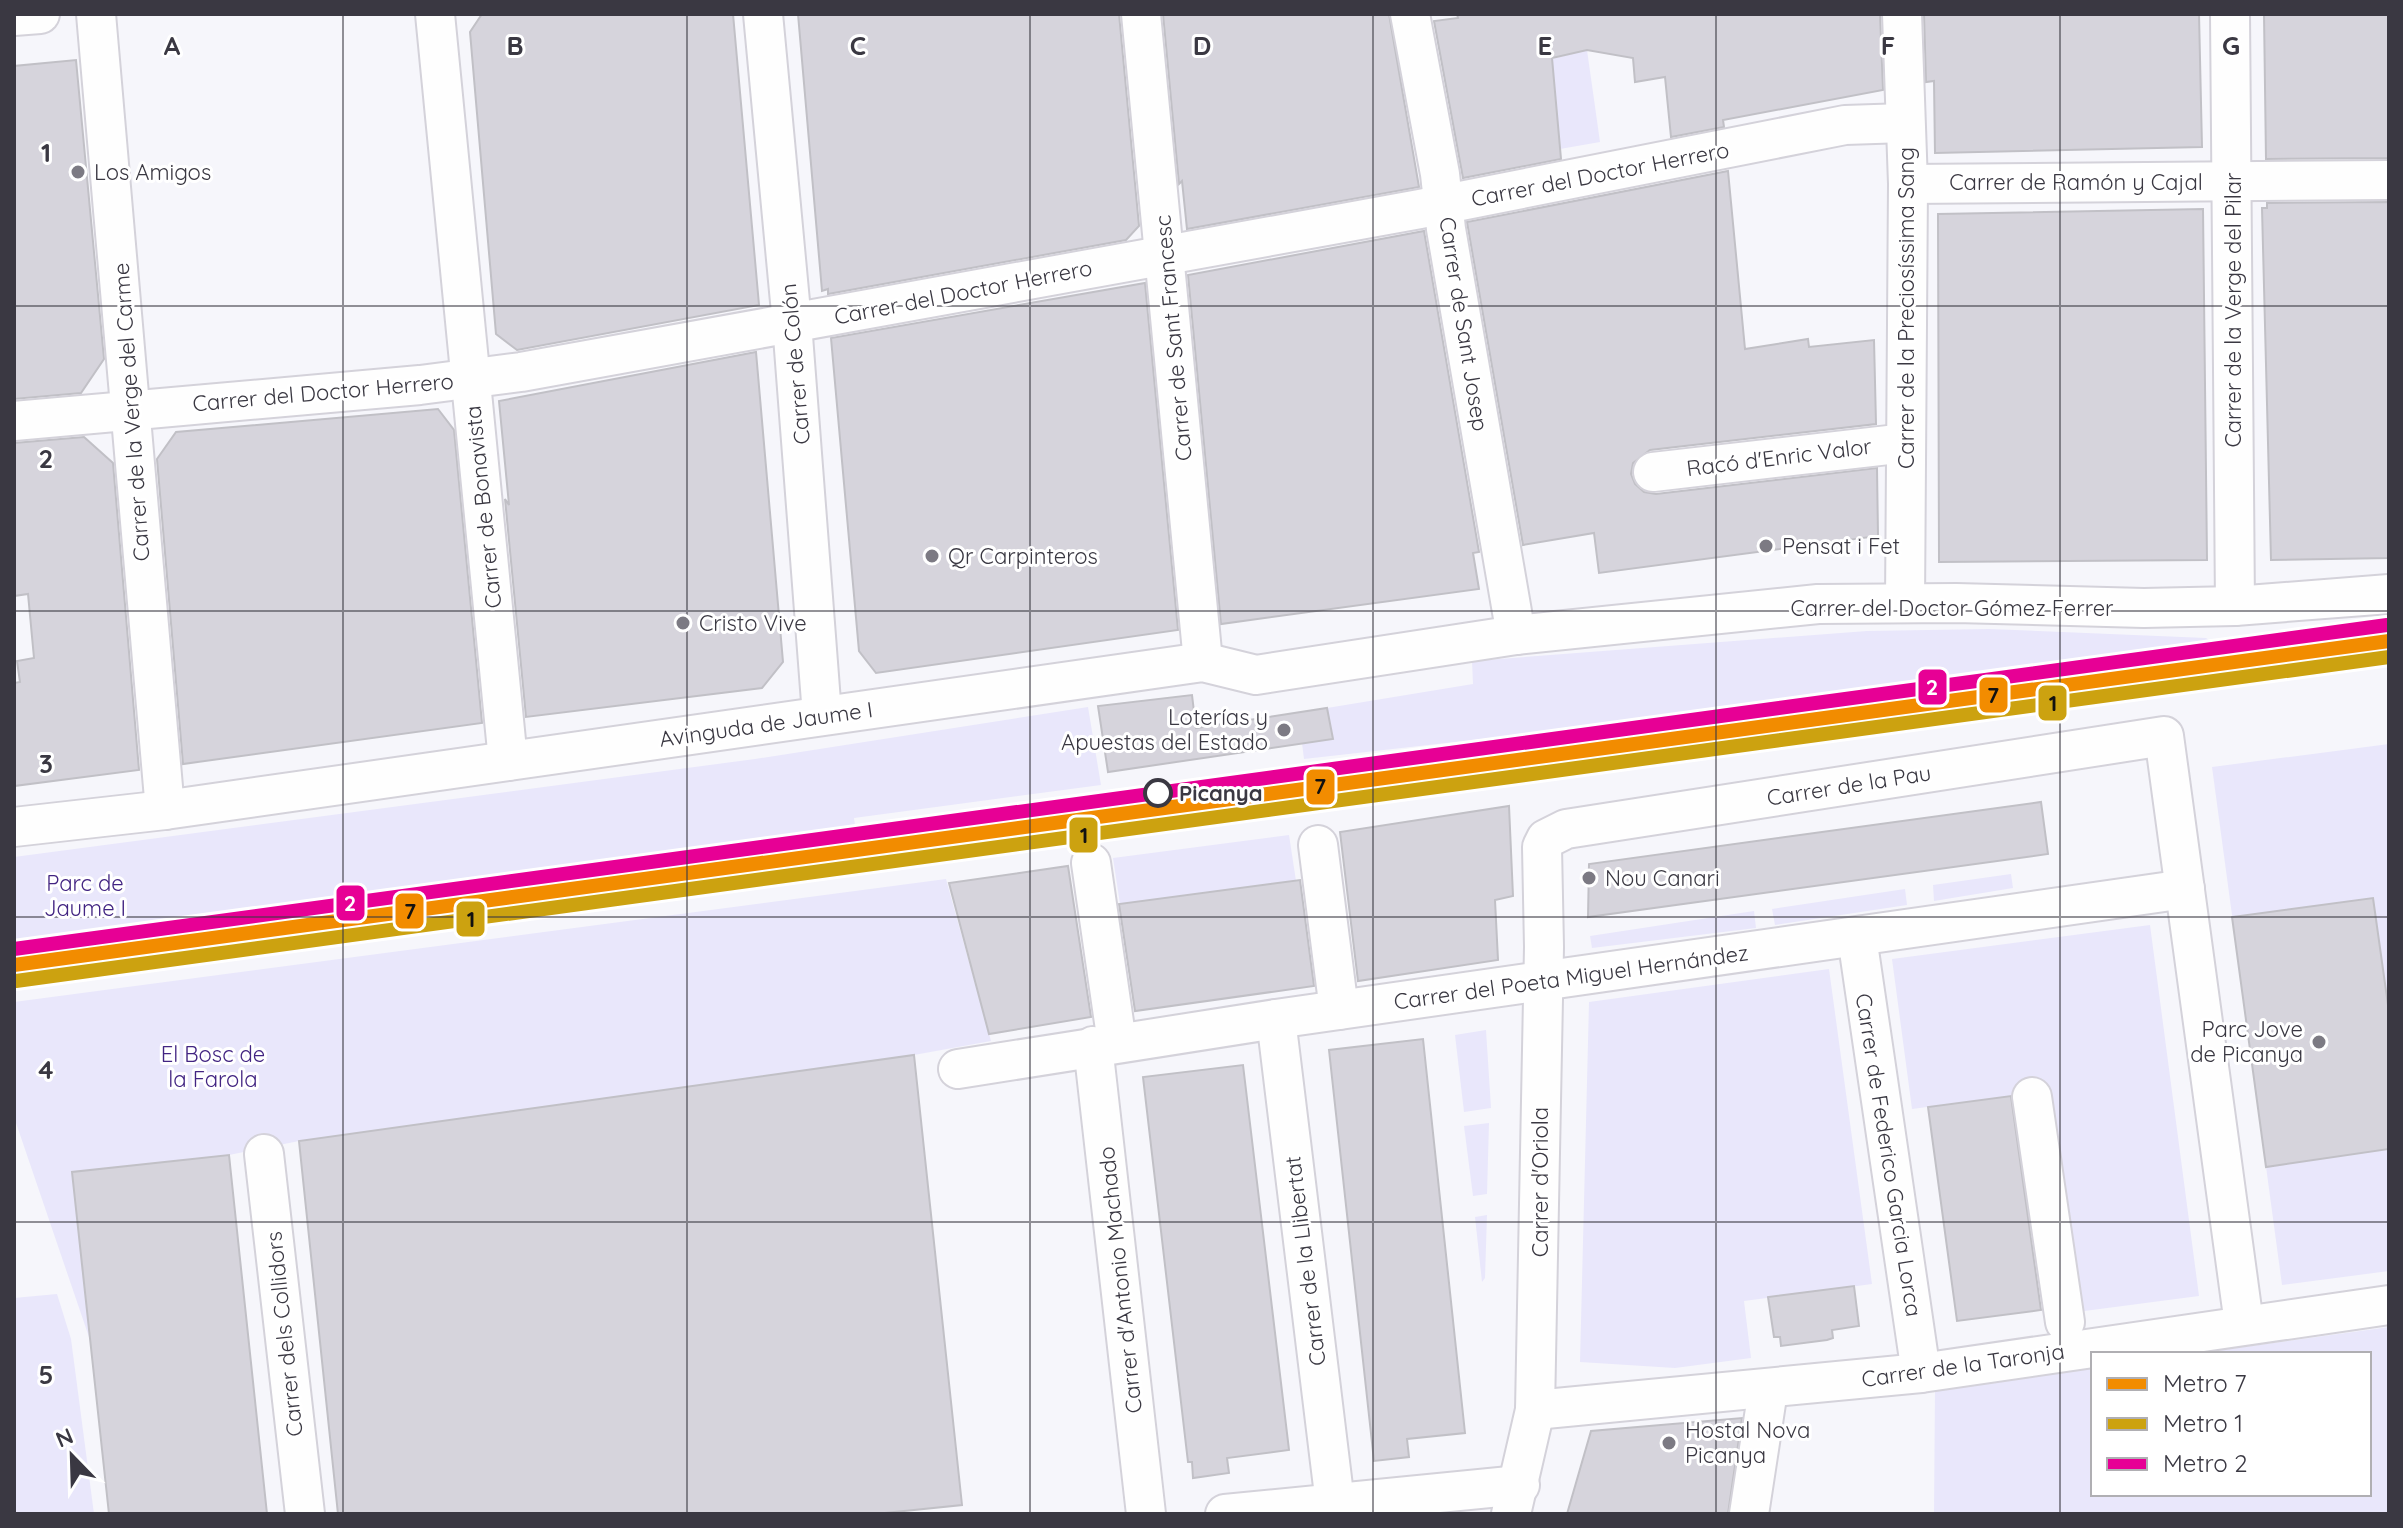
<svg xmlns="http://www.w3.org/2000/svg" width="2403" height="1528" viewBox="0 0 2403 1528" font-family="Quicksand,sans-serif">
	<style>
		.green { fill: #e9e7fb }
		.building { fill: #d6d4dc; stroke: #c1c0c6; stroke-width: 2 }
		.lines { fill: none; stroke-linecap: round; stroke-linejoin: round }
		.minor-casing { stroke: #d4d2da; stroke-width: 42 }
		.minor { stroke: #fefefe; stroke-width: 38 }
		.rail-casing { stroke: #d9d8db; stroke-width: 9 }
		.rail { stroke: #fff; stroke-width: 6; stroke-dasharray: 18; stroke-linecap: butt }
		.metro-1-casing { stroke: #fff; stroke-width: 20 }
		.metro-2-casing { stroke: #fff; stroke-width: 20 }
		.metro-3-casing { stroke: #fff; stroke-width: 20 }
		.metro-1 { stroke: #f28c00; stroke-width: 14 }
		.metro-2 { stroke: #cca210; stroke-width: 14 }
		.metro-3 { stroke: #e70095; stroke-width: 14 }
		.grid { fill: none; stroke: #3a3842; stroke-width: 2; stroke-opacity: 0.55 }
		.poi-dot { fill: #7c7a83; stroke: #fff; stroke-width: 3 }
		.stop-dot { fill: #fff; stroke: #3a3842; stroke-width: 4 }
		.labels { text-anchor: middle; dominant-baseline: central; stroke-width: 6; stroke-linejoin: round; paint-order: stroke }
		.poi-label { font-size: 22px; fill: #3a3842; stroke: #fff; text-anchor: start }
		.street-label { font-size: 22px; fill: #3a3842; stroke: #fff }
		.stop-label { font-size: 22px; font-weight: bold; fill: #3a3842; stroke: #fff; text-anchor: start }
		.park-label { font-size: 22px; fill: #422482; stroke: #fff }
		.grid-label { font-size: 26px; text-anchor: middle; font-weight: bold; fill: #3a3842; stroke: #fff; stroke-width: 6; stroke-linejoin: round; paint-order: stroke }
		.line-badge { stroke: #fff; stroke-width: 3 }
		.badge-label { font-size: 22px; text-anchor: middle; font-weight: bold; fill: #fff }
		.pale-badge-label { font-size: 22px; text-anchor: middle; font-weight: bold; fill: #111 }
	</style>
	<rect width="100%" height="100%" fill="#f6f6fb"/>
	<g class="green">
		<polygon points="1587,50 1600,142 1560,149 1552,59"/>
		<polygon points="1989,629 2206,638 2218,646 1562,730 1304,759 1302,743 1333,739 1327,708 1473,684 1472,661 1867,631"/>
		<polygon points="1088,707 1101,785 854,818 857,840 14,953 14,857 755,759"/>
		<polygon points="2389,744 2389,1271 2282,1285 2212,767"/>
		<polygon points="1289,835 1296,881 1120,904 1113,858"/>
		<polygon points="2011,874 2013,888 1934,901 1933,885"/>
		<polygon points="946,879 991,1041 914,1055 299,1141 229,1155 73,1172 90,1340 14,1117 14,1002"/>
		<polygon points="1905,889 1907,905 1775,925 1772,909"/>
		<polygon points="1754,911 1756,928 1592,948 1590,936"/>
		<polygon points="2150,925 2199,1296 2069,1313 2039,1092 1912,1109 1892,959"/>
		<polygon points="1829,969 1872,1284 1744,1301 1751,1358 1675,1368 1580,1362 1589,1002"/>
		<polygon points="1486,1030 1491,1108 1464,1112 1455,1035"/>
		<polygon points="1489,1123 1487,1194 1473,1196 1464,1126"/>
		<polygon points="1487,1215 1485,1278 1482,1282 1475,1217"/>
		<polygon points="57,1294 71,1339 94,1514 14,1514 14,1298"/>
		<polygon points="2389,1327 2389,1514 1934,1514 1935,1390 2093,1368 2093,1494 2369,1494 2369,1354 2193,1354"/>
	</g>
	<g class="building">
		<polygon points="482,14 733,14 759,305 517,350 496,334 470,32"/>
		<polygon points="798,14 1119,14 1139,226 1126,240 828,294 828,289 822,291"/>
		<polygon points="1163,14 1389,14 1419,187 1187,229 1182,181 1179,184"/>
		<polygon points="1457,14 1880,14 1883,90 1723,120 1724,127 1671,137 1665,77 1635,82 1633,58 1587,50 1552,58 1561,159 1463,178 1434,21 1458,18"/>
		<polygon points="1924,14 2199,14 2202,147 1935,153 1934,81 1926,82"/>
		<polygon points="2264,14 2389,14 2389,158 2266,159"/>
		<polygon points="76,60 104,359 81,393 14,399 14,66"/>
		<polygon points="1728,171 1745,349 1808,339 1809,347 1874,340 1876,424 1650,450 1633,463 1631,474 1635,484 1644,492 1656,494 1877,468 1878,536 1599,573 1594,533 1523,545 1467,222"/>
		<polygon points="2389,202 2389,558 2271,560 2262,208 2267,208 2267,203"/>
		<polygon points="2203,209 2207,560 1939,562 1938,214"/>
		<polygon points="1424,231 1479,552 1473,553 1479,589 1221,624 1188,275"/>
		<polygon points="1145,283 1178,630 876,673 859,651 831,338"/>
		<polygon points="756,352 783,662 762,688 526,717 505,499 509,505 499,401"/>
		<polygon points="438,409 454,430 482,723 183,764 157,459 176,432"/>
		<polygon points="84,437 113,463 139,770 14,786 14,683 20,682 17,661 34,658 28,594 14,596 14,443"/>
		<polygon points="1192,695 1196,728 1327,708 1333,739 1108,772 1098,706"/>
		<polygon points="2041,802 2048,854 1588,917 1589,864"/>
		<polygon points="1509,806 1513,896 1495,900 1498,960 1358,981 1340,832"/>
		<polygon points="1068,866 1091,1017 989,1034 949,883"/>
		<polygon points="1300,880 1314,986 1135,1011 1119,904"/>
		<polygon points="2373,898 2389,1012 2389,1149 2266,1167 2232,917"/>
		<polygon points="1423,1039 1465,1433 1407,1439 1409,1457 1374,1461 1329,1050"/>
		<polygon points="914,1055 962,1505 875,1514 338,1514 299,1141"/>
		<polygon points="1243,1065 1289,1450 1227,1458 1229,1473 1193,1478 1192,1462 1188,1462 1143,1077"/>
		<polygon points="2011,1096 2041,1310 1957,1321 1928,1107"/>
		<polygon points="229,1155 267,1514 109,1514 72,1172"/>
		<polygon points="1854,1286 1859,1326 1832,1330 1833,1338 1827,1340 1781,1346 1780,1337 1774,1337 1768,1297"/>
		<polygon points="1742,1418 1728,1514 1567,1514 1591,1431"/>
	</g>
	<g class="lines">
		<defs>
			<g id="minor">
				<polyline points="96,14 165,810"/>
				<polyline points="435,14 508,761"/>
				<polyline points="763,14 792,323 822,715"/>
				<polyline points="1141,14 1203,662"/>
				<polyline points="1410,14 1440,174 1446,229 1516,635"/>
				<polyline points="1902,14 1908,184 1905,603"/>
				<polyline points="2230,14 2235,606"/>
				<polyline points="14,16 40,14"/>
				<polyline points="1908,184 2389,180"/>
				<polyline points="14,421 420,385 521,372 1420,209 1845,125 1905,123"/>
				<polyline points="1653,472 1906,443"/>
				<polyline points="14,827 165,810 1203,662 1256,675 1516,635 1818,604 1956,603 2144,608 2235,606 2389,594"/>
				<polyline points="1318,845 1339,1010"/>
				<polyline points="1091,863 1117,1043"/>
				<polyline points="1857,937 1921,1373"/>
				<polyline points="1276,1019 1335,1503"/>
				<polyline points="1093,1046 1146,1514"/>
				<polyline points="958,1069 1276,1019 2185,889"/>
				<polyline points="2032,1097 2065,1322"/>
				<polyline points="264,1154 305,1514"/>
				<polyline points="1535,1410 1921,1373 2389,1305"/>
				<polyline points="1225,1514 1520,1485"/>
				<polyline points="1511,1514 1535,1410 1544,947 1542,847 1546,839 1566,829 2164,736 2244,1324"/>
				<polyline points="1749,1514 1768,1390"/>
			</g>
		</defs>
		<use href="#minor" class="minor-casing"/>
		<use href="#minor" class="minor"/>
		<defs>
			<g id="rail">
				<polyline points="1734,748 1953,701"/>
				<polyline points="395,912 651,897"/>
			</g>
		</defs>
		<use href="#rail" class="rail-casing"/>
		<use href="#rail" class="rail"/>
		<defs>
			<polyline id="metro-1" points="14,965 2389,641"/>
			<polyline id="metro-2" points="16,981 2389,657"/>
			<polyline id="metro-3" points="14,949 2387,625"/>
		</defs>
		<use href="#metro-1" class="metro-1-casing"/>
		<use href="#metro-2" class="metro-2-casing"/>
		<use href="#metro-3" class="metro-3-casing"/>
		<use href="#metro-1" class="metro-1"/>
		<use href="#metro-2" class="metro-2"/>
		<use href="#metro-3" class="metro-3"/>
	</g>
	<path class="grid" d="M343 14V1514M687 14V1514M1030 14V1514M1373 14V1514M1716 14V1514M2060 14V1514M14 306H2389M14 611H2389M14 917H2389M14 1222H2389"/>
	<g class="poi-dot">
		<circle cx="78" cy="172" r="8"/>
		<circle cx="1766" cy="546" r="8"/>
		<circle cx="932" cy="556" r="8"/>
		<circle cx="683" cy="623" r="8"/>
		<circle cx="1284" cy="730" r="8"/>
		<circle cx="1589" cy="878" r="8"/>
		<circle cx="2319" cy="1042" r="8"/>
		<circle cx="1669" cy="1443" r="8"/>
	</g>
	<circle class="stop-dot" cx="1158" cy="793" r="13"/>
	<g class="labels">
		<g class="poi-label">
			<text x="94" y="172">Los Amigos</text>
			<text x="1782" y="546">Pensat i Fet</text>
			<text x="948" y="556">Qr Carpinteros</text>
			<text x="699" y="623">Cristo Vive</text>
			<text x="1268" y="717" text-anchor="end">Loterías y<tspan x="1268" dy="25">Apuestas del Estado</tspan></text>
			<text x="1605" y="878">Nou Canari</text>
			<text x="2303" y="1029" text-anchor="end">Parc Jove<tspan x="2303" dy="25">de Picanya</tspan></text>
			<text x="1685" y="1430">Hostal Nova<tspan x="1685" dy="25">Picanya</tspan></text>
		</g>
		<g class="street-label">
			<text transform="translate(1600 174) rotate(-11)">Carrer del Doctor Herrero</text>
			<text x="2076" y="182">Carrer de Ramón y Cajal</text>
			<text transform="translate(963 292) rotate(-11)">Carrer del Doctor Herrero</text>
			<text transform="translate(1906 308) rotate(-90)">Carrer de la Preciosíssima Sang</text>
			<text transform="translate(2233 310) rotate(-90)">Carrer de la Verge del Pilar</text>
			<text transform="translate(1464 324) rotate(81)">Carrer de Sant Josep</text>
			<text transform="translate(1173 338) rotate(-95)">Carrer de Sant Francesc</text>
			<text transform="translate(795 364) rotate(-95)">Carrer de Colón</text>
			<text transform="translate(323 392) rotate(-5)">Carrer del Doctor Herrero</text>
			<text transform="translate(131 412) rotate(-94)">Carrer de la Verge del Carme</text>
			<text transform="translate(1779 457) rotate(-7)">Racó d'Enric Valor</text>
			<text transform="translate(483 507) rotate(-96)">Carrer de Bonavista</text>
			<text x="1952" y="608">Carrer del Doctor Gómez Ferrer</text>
			<text transform="translate(766 724) rotate(-8)">Avinguda de Jaume I</text>
			<text transform="translate(1849 785) rotate(-9)">Carrer de la Pau</text>
			<text transform="translate(1571 977) rotate(-8)">Carrer del Poeta Miguel Hernández</text>
			<text transform="translate(1889 1155) rotate(81)">Carrer de Federico Garcia Lorca</text>
			<text transform="translate(1540 1182) rotate(-90)">Carrer d'Oriola</text>
			<text transform="translate(1305 1261) rotate(-97)">Carrer de la Llibertat</text>
			<text transform="translate(1120 1280) rotate(-96)">Carrer d'Antonio Machado</text>
			<text transform="translate(284 1334) rotate(-96)">Carrer dels Collidors</text>
			<text transform="translate(1963 1365) rotate(-8)">Carrer de la Taronja</text>
		</g>
		<g class="stop-label">
			<text x="1179" y="793">Picanya</text>
		</g>
		<g class="park-label">
			<text x="85" y="883">Parc de<tspan x="85" dy="25">Jaume I</tspan></text>
			<text x="213" y="1054">El Bosc de<tspan x="213" dy="25">la Farola</tspan></text>
		</g>
	</g>
	<g class="grid-label">
		<text x="172" y="55">A</text>
		<text x="515" y="55">B</text>
		<text x="858" y="55">C</text>
		<text x="1202" y="55">D</text>
		<text x="1545" y="55">E</text>
		<text x="1888" y="55">F</text>
		<text x="2231" y="55">G</text>
		<text x="46" y="162">1</text>
		<text x="46" y="468">2</text>
		<text x="46" y="773">3</text>
		<text x="46" y="1079">4</text>
		<text x="46" y="1384">5</text>
	</g>
	<g class="line-badge">
		<rect x="1917" y="668" width="31" height="38" rx="8" fill="#e70095"/>
		<rect x="1978" y="676" width="31" height="38" rx="8" fill="#f28c00"/>
		<rect x="2037" y="684" width="31" height="38" rx="8" fill="#cca210"/>
		<rect x="1305" y="768" width="31" height="38" rx="8" fill="#f28c00"/>
		<rect x="1068" y="816" width="31" height="38" rx="8" fill="#cca210"/>
		<rect x="335" y="884" width="31" height="38" rx="8" fill="#e70095"/>
		<rect x="394" y="892" width="31" height="38" rx="8" fill="#f28c00"/>
		<rect x="455" y="900" width="31" height="38" rx="8" fill="#cca210"/>
	</g>
	<g class="badge-label">
		<text x="1932" y="695">2</text>
		<text x="350" y="911">2</text>
	</g>
	<g class="pale-badge-label">
		<text x="1993" y="703">7</text>
		<text x="2053" y="711">1</text>
		<text x="1320" y="794">7</text>
		<text x="1084" y="843">1</text>
		<text x="410" y="919">7</text>
		<text x="471" y="927">1</text>
	</g>
	<rect width="2403" height="1528" fill="none" stroke="#3a3842" stroke-width="32"/>
	<rect x="2091" y="1352" width="280" height="144" fill="#ffffff" stroke="#b0afb3" stroke-width="2"/>
	<rect x="2107" y="1378" width="40" height="12" fill="#f28c00" stroke="#b0afb3" stroke-width="2"/>
	<text x="2163" y="1392" font-size="24" fill="#3a3842">Metro 7</text>
	<rect x="2107" y="1418" width="40" height="12" fill="#cca210" stroke="#b0afb3" stroke-width="2"/>
	<text x="2163" y="1432" font-size="24" fill="#3a3842">Metro 1</text>
	<rect x="2107" y="1458" width="40" height="12" fill="#e70095" stroke="#b0afb3" stroke-width="2"/>
	<text x="2163" y="1472" font-size="24" fill="#3a3842">Metro 2</text>
	<g transform="translate(72 1456) rotate(337)" stroke="#ffffff" stroke-width="6" paint-order="stroke">
	<path d="M0-6L14 30L0 20L-14 30Z" fill="#3a3842"/>
	<text y="-12" font-size="22" font-weight="bold" text-anchor="middle" fill="#3a3842">N</text>
	</g>
</svg>
